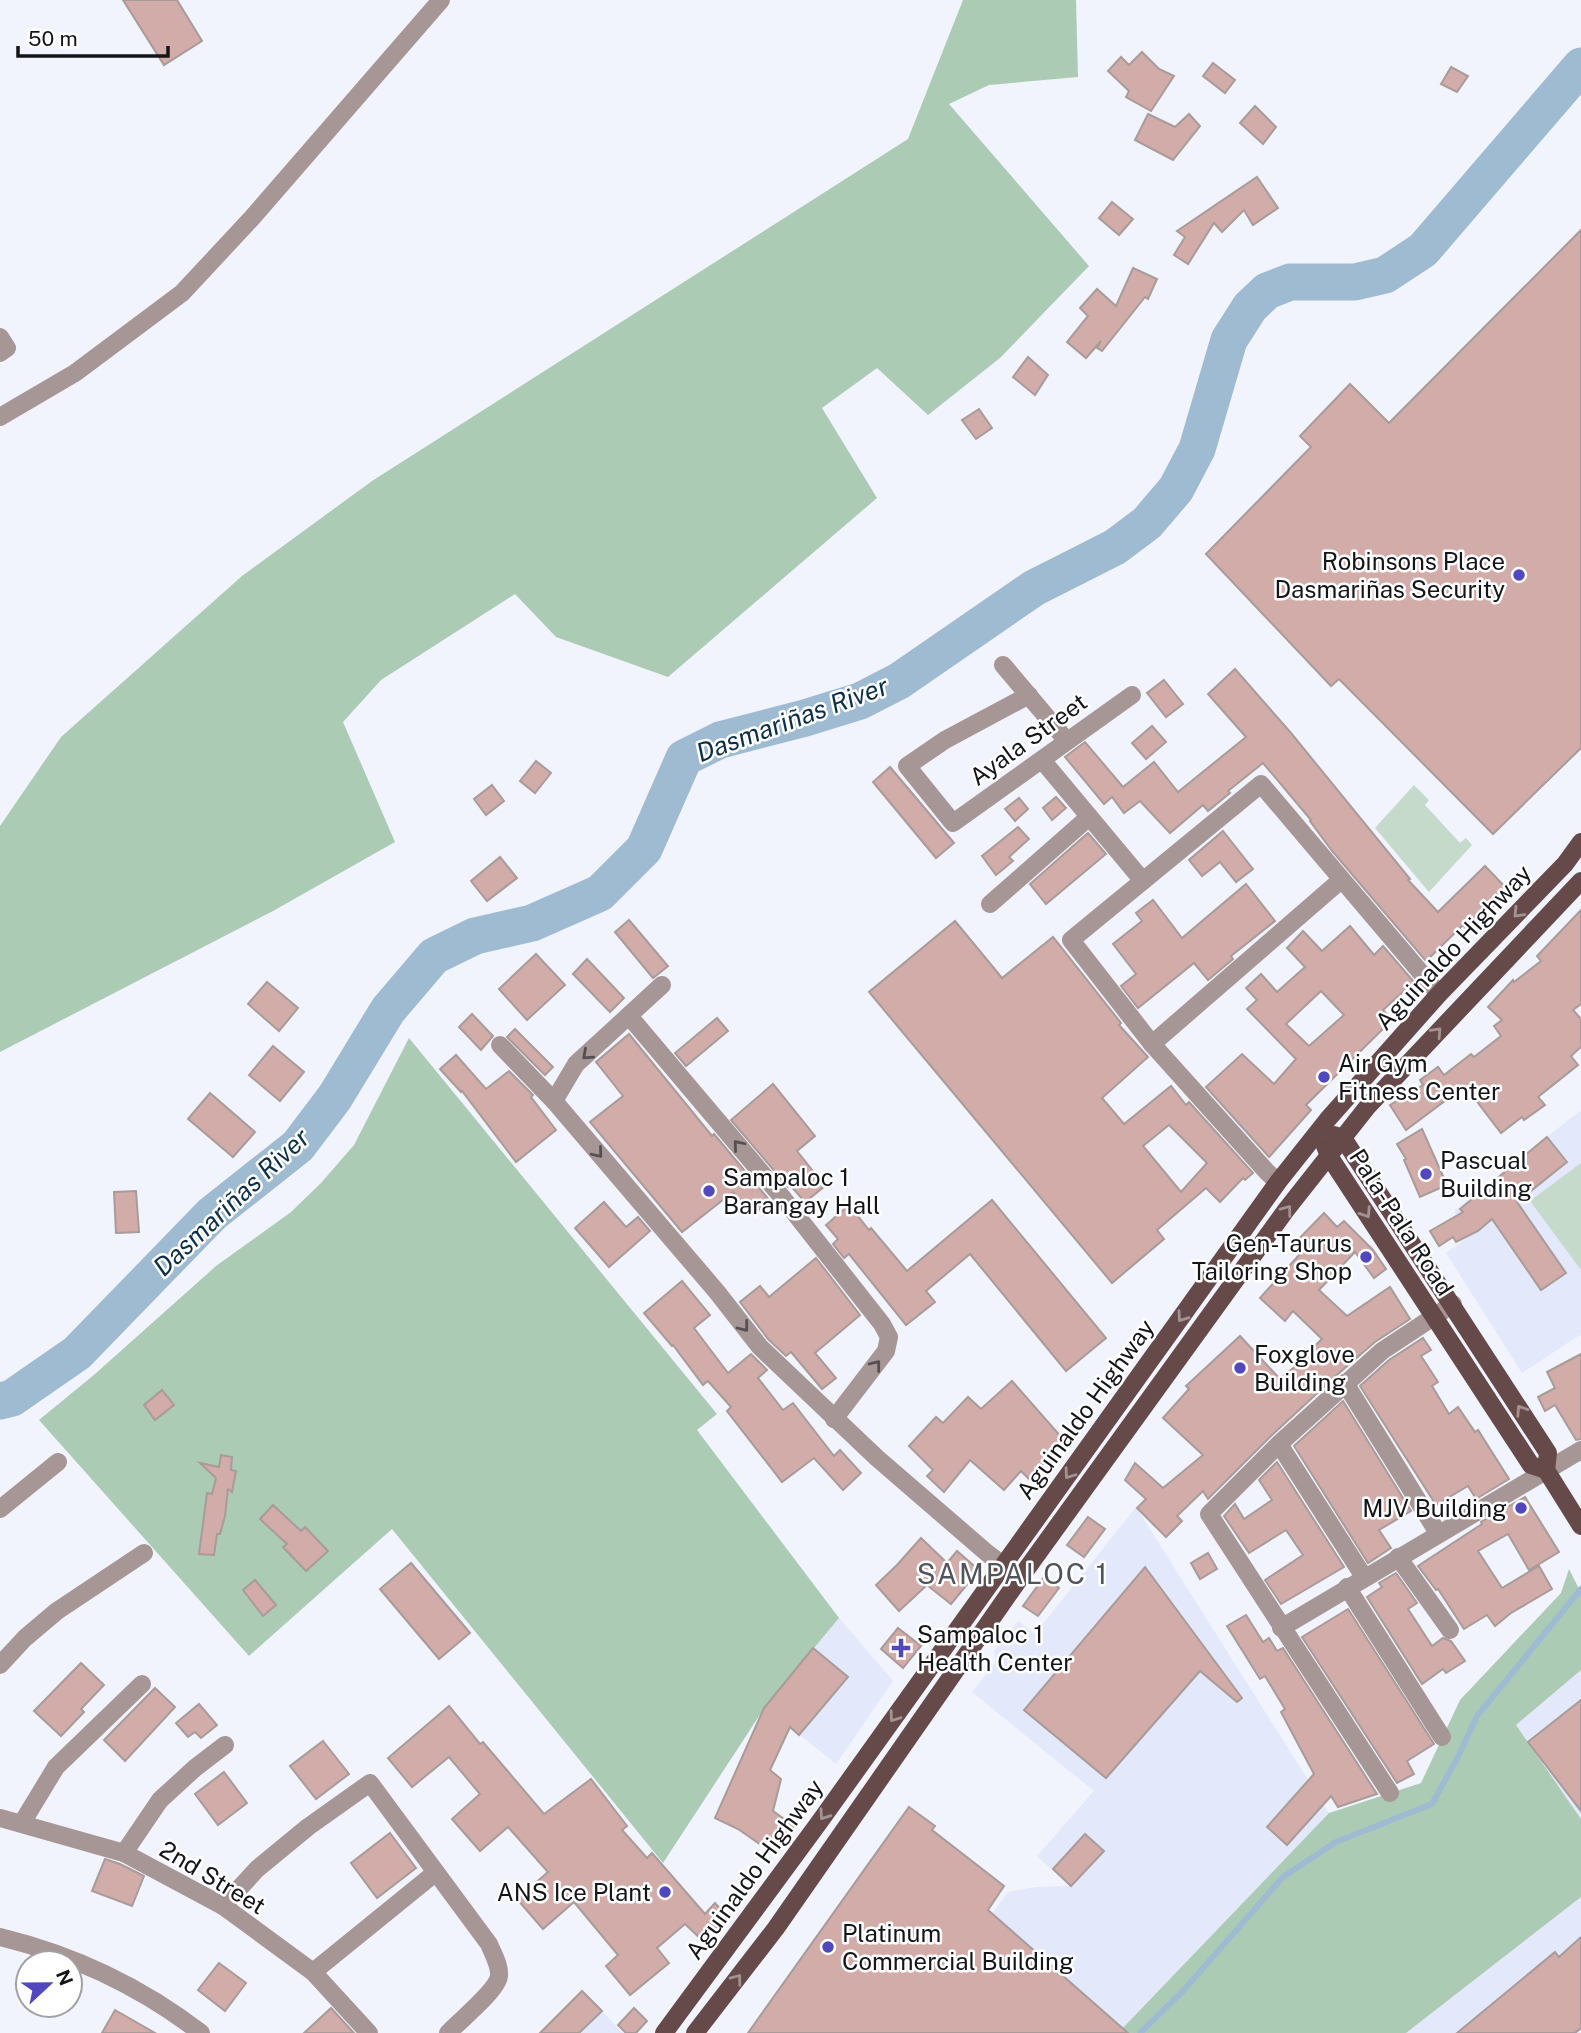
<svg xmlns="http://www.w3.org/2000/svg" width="1581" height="2033" viewBox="0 0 1581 2033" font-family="'Public Sans',sans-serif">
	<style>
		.built { fill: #e3e8fb }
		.green { fill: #c6dacc }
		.forest { fill: #accbb5 }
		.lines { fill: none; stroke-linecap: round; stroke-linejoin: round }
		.stream { stroke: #9fbbd2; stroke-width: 6 }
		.river { stroke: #9fbbd2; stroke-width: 37 }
		.building { fill: #d2aca9; stroke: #a89b99; stroke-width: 2; fill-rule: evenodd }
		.street { stroke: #a69695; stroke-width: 18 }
		.primary { stroke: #664a49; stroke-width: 18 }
		.oneway { stroke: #a39292 }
		.oneway2 { stroke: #564f51 }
		.poi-dot { fill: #5148bf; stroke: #fff; stroke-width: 2.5 }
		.labels { text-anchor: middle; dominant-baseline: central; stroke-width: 5; stroke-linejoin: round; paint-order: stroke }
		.poi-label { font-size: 24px; fill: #141519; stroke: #fff; text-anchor: start }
		.street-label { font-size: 24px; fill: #141519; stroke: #fff }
		.water-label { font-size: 26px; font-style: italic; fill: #0b2f47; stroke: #fff }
		.quarter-label { font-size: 28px; letter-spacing: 2px; fill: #51535d; stroke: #fff }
	</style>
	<rect width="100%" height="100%" fill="#f1f3fd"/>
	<g class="built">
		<polygon points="1581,1110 1581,1334 1522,1373 1446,1253 1471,1235 1454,1211"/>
		<polygon points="1136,1507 1329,1813 1118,2033 904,2033 1008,1892 1036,1887 1070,1886 1037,1856 1094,1791 972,1692 996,1662 994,1651 1018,1621 1035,1634"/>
		<polygon points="839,1618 893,1681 836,1764 765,1707"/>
		<polygon points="1581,1670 1581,1819 1516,1725"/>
		<polygon points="1581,1897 1581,2033 1406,2033"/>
		<polygon points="582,1991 623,2033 540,2033"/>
	</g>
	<g class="green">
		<polygon points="1414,785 1429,800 1425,805 1460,843 1466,838 1472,845 1429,892 1375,828"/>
		<polygon points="1581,1163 1581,1270 1530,1201"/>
	</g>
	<g class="forest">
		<polygon points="963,0 1076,0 1078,77 989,85 949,104 1089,266 1000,358 928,415 877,368 822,408 877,498 668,677 556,637 515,594 381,680 343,722 395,842 273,911 0,1052 0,826 61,737 242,576 372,481 908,139"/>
		<polygon points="409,1038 717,1414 697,1430 839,1618 765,1707 663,1863 392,1529 249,1656 39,1420 95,1374 216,1266 291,1212 321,1183 354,1145"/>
		<polygon points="1569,1569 1581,1593 1581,1670 1516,1725 1581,1819 1581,1897 1406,2033 1118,2033 1329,1813 1421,1783 1460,1700 1561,1593"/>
	</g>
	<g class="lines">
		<polyline class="stream" points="1140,2033 1183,1991 1283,1877 1336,1842 1432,1804 1458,1757 1477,1716 1581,1589"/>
		<polyline class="river" points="0,1401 12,1398 77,1353 212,1214 298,1146 335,1097 388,1010 434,956 475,936 532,923 600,893 644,849 684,758 720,740 805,718 860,701 899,681 1034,588 1115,547 1147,523 1176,489 1197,449 1229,340 1250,307 1267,291 1290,282 1355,282 1385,275 1423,250 1581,66"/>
	</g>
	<g class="building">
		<polygon points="123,0 177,0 202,41 164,65"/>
		<polygon points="1142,52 1159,69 1174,76 1151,111 1126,97 1129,91 1108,71 1121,57 1129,65"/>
		<polygon points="1213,63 1235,80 1225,93 1203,76"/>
		<polygon points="1451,67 1468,76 1457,92 1441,84"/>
		<polygon points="1255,106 1276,127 1263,144 1240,123"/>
		<polygon points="1148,114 1175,127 1189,114 1200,126 1173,160 1135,140"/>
		<polygon points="1257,177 1278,208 1253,225 1244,210 1222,232 1214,223 1188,264 1174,255 1185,237 1177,231"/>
		<polygon points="1112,202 1133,219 1119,235 1099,218"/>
		<polygon points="1581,230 1581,748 1493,834 1339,679 1331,686 1206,554 1311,447 1300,436 1350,384 1389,423"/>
		<polygon points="1133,268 1157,279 1148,299 1145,297 1102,351 1097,348 1101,341 1086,358 1067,342 1088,316 1080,308 1097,289 1116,306"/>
		<polygon points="1028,357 1048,375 1035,395 1013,377"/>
		<polygon points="979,409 992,428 976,439 962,420"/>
		<polygon points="1235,669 1291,733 1410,879 1408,880 1438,912 1485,866 1509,891 1468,931 1463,925 1426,961 1332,851 1310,821 1311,820 1263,763 1228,791 1230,793 1208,811 1203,805 1170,833 1140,801 1124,813 1112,797 1104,804 1065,757 1085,742 1123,787 1154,762 1178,792 1246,737 1208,694"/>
		<polygon points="1164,680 1183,704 1166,717 1147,693"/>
		<polygon points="1152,726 1166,742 1146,759 1132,743"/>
		<polygon points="536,761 551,773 535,793 520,781"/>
		<polygon points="890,767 954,843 936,858 873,782"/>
		<polygon points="492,785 504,801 486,815 474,799"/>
		<polygon points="1056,797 1066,808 1052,820 1043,808"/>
		<polygon points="1019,798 1028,809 1015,821 1005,809"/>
		<polygon points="1018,827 1029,839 1009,857 1013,861 996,875 982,856"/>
		<polygon points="1223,831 1253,869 1236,882 1220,862 1202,876 1189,860"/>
		<polygon points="1088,833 1106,854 1046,904 1030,884"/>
		<polygon points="500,857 517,878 487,901 471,881"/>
		<polygon points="1246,884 1275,921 1231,956 1233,959 1208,980 1194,963 1138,1008 1121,986 1136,974 1113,944 1142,921 1136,913 1153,900 1182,938"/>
		<polygon points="1581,910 1581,1004 1573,1010 1581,1019 1581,1047 1571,1056 1578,1065 1538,1097 1545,1105 1524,1120 1522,1117 1501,1133 1465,1086 1406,1130 1390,1105 1423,1085 1420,1080 1438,1067 1444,1075 1471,1054 1474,1057 1501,1036 1494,1026 1502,1020 1488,1007 1513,980 1514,982 1541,961 1537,956"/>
		<polygon points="629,920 668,966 653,978 615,932"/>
		<path d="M955 921 1002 978 1053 937 1121 1023 1119 1025 1148 1057 1102 1098 1124 1124 1171 1086 1186 1105 1189 1102 1253 1173 1245 1180 1243 1178 1220 1202 1206 1188 1157 1230 1164 1239 1112 1283 869 992ZM1169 1125 1207 1163 1181 1192 1143 1146Z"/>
		<path d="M1350 926 1374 955 1383 946 1414 982 1383 1010 1392 1020 1306 1105 1311 1110 1269 1157 1206 1087 1242 1054 1274 1084 1296 1059 1247 1009 1257 1000 1246 988 1261 974 1277 992 1305 967 1287 948 1303 931 1322 951ZM1321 991 1344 1015 1309 1046 1286 1024Z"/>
		<polygon points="536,954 565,985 527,1020 499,989"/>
		<polygon points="587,959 624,998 610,1012 573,974"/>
		<polygon points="267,982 298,1008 279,1031 248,1004"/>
		<polygon points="472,1014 493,1036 481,1050 459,1027"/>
		<polygon points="717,1018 728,1031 686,1066 675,1053"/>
		<polygon points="515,1029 553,1067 545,1075 507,1037"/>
		<polygon points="629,1034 712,1136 714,1134 770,1201 752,1215 733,1192 682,1232 590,1122 623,1096 596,1062"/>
		<polygon points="273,1046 304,1072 280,1101 249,1075"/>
		<polygon points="456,1055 486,1089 509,1071 533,1095 531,1097 556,1130 516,1162 462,1091 461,1092 440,1069"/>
		<polygon points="773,1084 815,1136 797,1151 825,1186 805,1202 790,1185 788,1187 731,1120"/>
		<polygon points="210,1093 255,1132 233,1157 188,1119"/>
		<polygon points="1422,1129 1447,1185 1420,1197 1404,1160 1406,1159 1397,1144"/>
		<polygon points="1547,1137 1567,1162 1517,1202 1566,1273 1541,1290 1492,1219 1478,1231 1456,1242 1453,1237 1439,1246 1430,1231 1463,1212 1460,1209"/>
		<polygon points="136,1191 139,1232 116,1233 114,1192"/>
		<polygon points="992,1200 1106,1338 1066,1371 970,1254 926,1291 935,1302 906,1325 849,1254 844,1258 833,1244 838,1239 826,1225 849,1205 869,1230 871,1228 907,1271"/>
		<polygon points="604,1202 626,1227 638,1217 650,1231 609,1267 575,1228"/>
		<polygon points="1324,1213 1337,1227 1344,1221 1373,1250 1386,1269 1374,1278 1355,1252 1319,1290 1347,1316 1390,1287 1410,1319 1375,1342 1338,1374 1271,1436 1208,1499 1203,1491 1177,1516 1182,1521 1166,1537 1137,1508 1146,1499 1125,1480 1135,1463 1163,1488 1203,1455 1163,1418 1189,1389 1186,1386 1240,1336 1280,1379 1304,1359 1302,1358 1322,1339 1293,1311 1285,1321 1260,1298 1300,1254 1292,1246"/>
		<polygon points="816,1258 860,1315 815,1353 836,1378 822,1389 791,1352 786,1356 768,1339 740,1302 760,1286 769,1297"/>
		<polygon points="682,1281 710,1315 694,1328 728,1373 751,1354 767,1370 758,1378 783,1410 793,1403 834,1456 840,1450 861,1473 843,1490 814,1458 782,1482 727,1411 731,1407 708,1381 703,1385 673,1345 672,1346 644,1313"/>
		<polygon points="1423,1338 1431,1350 1421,1356 1438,1382 1432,1386 1449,1414 1458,1407 1475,1432 1478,1430 1509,1479 1476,1499 1468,1486 1436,1505 1360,1386 1389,1360"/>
		<polygon points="1581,1354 1581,1439 1576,1440 1555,1405 1545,1411 1538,1397 1555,1388 1547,1372"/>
		<polygon points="1012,1381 1063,1439 1030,1480 1021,1471 1004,1490 970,1460 944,1492 927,1476 933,1470 909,1446 936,1417 943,1423 968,1397 981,1409"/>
		<polygon points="162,1390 174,1405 155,1420 144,1405"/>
		<polygon points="1343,1401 1411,1511 1379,1530 1391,1548 1368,1563 1294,1446"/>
		<polygon points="221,1455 232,1457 231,1470 236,1471 232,1492 228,1489 225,1516 220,1534 217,1534 214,1555 199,1554 207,1493 212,1494 216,1478 200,1463 219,1467"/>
		<polygon points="1277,1462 1344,1567 1281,1604 1265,1580 1303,1555 1286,1530 1249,1553 1224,1516 1235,1504 1244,1519 1272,1500 1259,1480"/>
		<polygon points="1525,1497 1559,1552 1529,1570 1508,1534 1478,1551 1502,1588 1539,1566 1552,1589 1511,1613 1495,1626 1487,1615 1464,1629 1438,1589 1436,1590 1418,1566 1482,1524 1481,1522"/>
		<polygon points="273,1505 301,1531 305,1527 328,1551 306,1571 283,1547 287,1544 260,1519"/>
		<polygon points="1088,1517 1105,1529 1084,1557 1067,1545"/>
		<polygon points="921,1538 947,1563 957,1551 979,1570 951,1604 927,1585 899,1611 876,1585 897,1565"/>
		<polygon points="1208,1553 1217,1569 1200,1579 1191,1563"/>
		<polygon points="411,1563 470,1633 439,1659 380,1589"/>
		<polygon points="1145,1567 1242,1698 1237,1702 1200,1671 1106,1778 1024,1710"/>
		<polygon points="1396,1573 1417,1603 1408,1609 1432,1646 1443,1638 1451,1641 1465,1661 1446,1673 1443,1669 1422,1684 1367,1597 1382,1587 1379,1583"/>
		<polygon points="1044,1577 1059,1588 1038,1616 1023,1606"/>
		<polygon points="255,1580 276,1605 263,1616 243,1590"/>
		<polygon points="1348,1609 1434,1744 1407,1761 1414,1774 1397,1783 1302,1637"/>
		<polygon points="1246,1615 1263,1642 1269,1638 1277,1651 1283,1648 1377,1794 1338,1807 1331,1796 1287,1845 1267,1827 1314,1774 1281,1712 1285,1709 1265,1676 1260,1679 1227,1626"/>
		<polygon points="898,1628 921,1646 903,1668 881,1649"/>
		<polygon points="813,1648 848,1677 799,1735 790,1727 770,1770 781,1779 773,1811 794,1826 774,1854 738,1829 715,1818 764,1708"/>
		<polygon points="81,1663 104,1685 81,1709 84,1712 61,1736 34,1711"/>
		<polygon points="155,1688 175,1707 125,1761 104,1740"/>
		<polygon points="1581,1700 1581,1811 1528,1742"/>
		<polygon points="199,1704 217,1725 201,1738 195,1732 188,1737 176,1723"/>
		<polygon points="449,1706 480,1744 483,1742 544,1814 591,1779 627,1826 622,1830 647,1858 652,1853 705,1914 715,1903 727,1916 703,1941 685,1924 657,1948 669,1963 630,1995 606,1966 618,1955 574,1902 543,1929 517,1899 548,1872 508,1827 480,1851 452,1819 480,1794 449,1757 412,1787 388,1758"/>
		<polygon points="323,1741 349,1774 316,1799 290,1766"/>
		<polygon points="224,1772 247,1803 218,1825 195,1794"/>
		<polygon points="909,1807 935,1826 932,1830 1004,1886 988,1910 1128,2033 748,2033"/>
		<polygon points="390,1833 416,1868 377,1898 351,1863"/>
		<polygon points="1085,1834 1104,1851 1071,1886 1053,1869"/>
		<polygon points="105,1859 120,1864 144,1876 132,1906 92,1891"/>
		<polygon points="1581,1937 1581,2028 1575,2033 1457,2033 1555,1952 1559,1957"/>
		<polygon points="219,1963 246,1983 225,2011 198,1990"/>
		<polygon points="582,1991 602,2011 579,2033 540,2033"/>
		<polygon points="331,2008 354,2033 304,2033"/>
		<polygon points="634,2008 647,2021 636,2033 626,2033 618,2025"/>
		<polygon points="115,2010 155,2033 102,2033"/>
	</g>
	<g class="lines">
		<g class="street">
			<polyline points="0,337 7,348 0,353"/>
			<polyline points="0,417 75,373 182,293 251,219 441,0"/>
			<polyline points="1003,665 1067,741"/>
			<polyline points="1029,695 945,740 907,766 953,823 1132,695"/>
			<polyline points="1042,760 1143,881"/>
			<polyline points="990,904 1089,817"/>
			<polyline points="629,1016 782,1197 882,1324 889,1337 886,1351 834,1419"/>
			<polyline points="1152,1044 1341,880"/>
			<polyline points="500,1045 554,1101 717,1292 760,1347 877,1458 987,1553 1020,1578"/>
			<polyline points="554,1101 576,1064 662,985"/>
			<polyline points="1278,1182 1267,1172 1152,1044 1071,940 1261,784 1439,994"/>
			<polyline points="1345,1383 1438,1533"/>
			<polyline points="1279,1444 1364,1577"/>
			<polyline points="0,1509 58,1462"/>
			<polyline points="1398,1557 1450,1630"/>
			<polyline points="1347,1587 1442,1737"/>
			<polyline points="1281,1628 1581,1450"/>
			<polyline points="0,1665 25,1638 57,1611 144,1553"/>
			<polyline points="1390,1793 1209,1514 1279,1444 1382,1351 1453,1304"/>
			<polyline points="0,1818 124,1853 223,1906 313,1972 369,2033"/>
			<polyline points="22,1823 56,1767 142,1684"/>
			<polyline points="124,1853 160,1800 195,1768 225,1745"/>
			<path d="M223 1906 257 1869 308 1827 370 1783 489 1944C493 1954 500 1965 499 1976 497 1991 459 2021 448 2033"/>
			<path d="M0 1937C74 1955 140 1986 201 2033"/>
			<polyline points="313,1972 435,1873"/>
		</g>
		<g class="primary">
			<polyline points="1334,1135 1343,1138 1548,1453 1546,1470"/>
			<polyline points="1325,1146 1329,1156 1531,1465 1546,1470 1581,1526"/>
			<polyline points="664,2033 818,1824 1278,1182 1328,1119 1439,994 1565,864 1581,842"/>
			<polyline points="695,2033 776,1928 1020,1578 1286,1210 1368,1106 1581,881"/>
		</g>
	</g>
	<defs><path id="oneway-chevron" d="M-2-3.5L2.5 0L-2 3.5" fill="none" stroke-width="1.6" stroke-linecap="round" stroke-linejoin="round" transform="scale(1.75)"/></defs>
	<g class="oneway">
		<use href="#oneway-chevron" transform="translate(1518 913) rotate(134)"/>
		<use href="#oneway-chevron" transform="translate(1437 1032) rotate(-47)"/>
		<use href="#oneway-chevron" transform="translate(1287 1210) rotate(-53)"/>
		<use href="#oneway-chevron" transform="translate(1366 1213) rotate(57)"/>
		<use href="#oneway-chevron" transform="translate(1182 1317) rotate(125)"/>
		<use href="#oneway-chevron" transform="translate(1521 1410) rotate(-123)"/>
		<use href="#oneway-chevron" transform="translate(1069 1474) rotate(126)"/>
		<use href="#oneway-chevron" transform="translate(894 1717) rotate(126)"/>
		<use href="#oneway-chevron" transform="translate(824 1815) rotate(125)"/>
		<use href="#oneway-chevron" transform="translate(737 1979) rotate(-53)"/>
	</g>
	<g class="oneway2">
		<use href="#oneway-chevron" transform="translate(587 1055) rotate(138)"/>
		<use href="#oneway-chevron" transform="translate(738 1145) rotate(-130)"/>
		<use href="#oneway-chevron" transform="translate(598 1153) rotate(50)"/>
		<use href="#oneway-chevron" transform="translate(744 1327) rotate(52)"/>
		<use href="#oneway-chevron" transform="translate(876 1365) rotate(-52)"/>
	</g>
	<g class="poi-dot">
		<circle cx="1519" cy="575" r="7"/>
		<circle cx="1324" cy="1077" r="7"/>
		<circle cx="1426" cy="1174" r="7"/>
		<circle cx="709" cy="1191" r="7"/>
		<circle cx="1366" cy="1257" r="7"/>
		<circle cx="1240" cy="1368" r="7"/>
		<circle cx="1521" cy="1508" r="7"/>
		<path d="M897.5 1637.5h7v7h7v7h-7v7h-7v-7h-7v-7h7z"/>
		<circle cx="665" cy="1892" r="7"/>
		<circle cx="828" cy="1947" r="7"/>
	</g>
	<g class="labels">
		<g class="poi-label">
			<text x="1505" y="561" text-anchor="end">Robinsons Place<tspan x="1505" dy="28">Dasmariñas Security</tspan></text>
			<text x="1338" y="1063">Air Gym<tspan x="1338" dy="28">Fitness Center</tspan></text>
			<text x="1440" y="1160">Pascual<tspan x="1440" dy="28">Building</tspan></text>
			<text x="723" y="1177">Sampaloc 1<tspan x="723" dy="28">Barangay Hall</tspan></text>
			<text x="1352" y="1243" text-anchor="end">Gen-Taurus<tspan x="1352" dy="28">Tailoring Shop</tspan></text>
			<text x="1254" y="1354">Foxglove<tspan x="1254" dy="28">Building</tspan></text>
			<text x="1507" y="1508" text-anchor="end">MJV Building</text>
			<text x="917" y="1634">Sampaloc 1<tspan x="917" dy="28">Health Center</tspan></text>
			<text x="651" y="1892" text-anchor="end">ANS Ice Plant</text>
			<text x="842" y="1933">Platinum<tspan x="842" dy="28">Commercial Building</tspan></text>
		</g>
		<g class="street-label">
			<text transform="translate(1028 739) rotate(-36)">Ayala Street</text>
			<text transform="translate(1453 947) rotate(-47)">Aguinaldo Highway</text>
			<text transform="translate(1402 1222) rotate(57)">Pala-Pala Road</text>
			<text transform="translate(1085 1409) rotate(-54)">Aguinaldo Highway</text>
			<text transform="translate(754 1869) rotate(-54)">Aguinaldo Highway</text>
			<text transform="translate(213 1877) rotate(31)">2nd Street</text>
		</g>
		<g class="water-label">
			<text transform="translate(792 719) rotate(-20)">Dasmariñas River</text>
			<text transform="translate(231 1202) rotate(-43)">Dasmariñas River</text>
		</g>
		<g class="quarter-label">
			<text x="1013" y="1573">SAMPALOC 1</text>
		</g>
	</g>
	<g transform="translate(49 1984) rotate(68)"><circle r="33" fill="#ffffff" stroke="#a1a1a3" stroke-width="2"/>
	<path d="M0-5L12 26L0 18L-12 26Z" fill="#5148bf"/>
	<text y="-10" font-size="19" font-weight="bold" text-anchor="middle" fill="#141519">N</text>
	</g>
	<path d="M18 46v10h150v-10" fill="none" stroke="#141519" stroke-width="3.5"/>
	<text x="28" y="46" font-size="21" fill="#141519" stroke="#ffffff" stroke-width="5" paint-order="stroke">50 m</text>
</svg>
